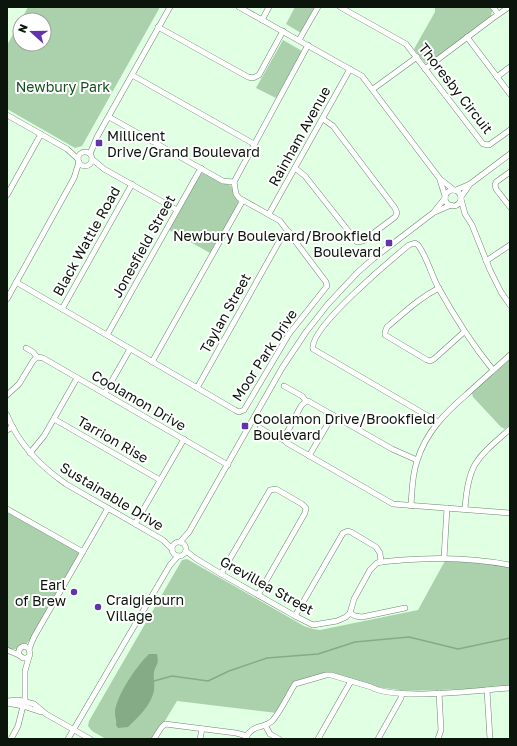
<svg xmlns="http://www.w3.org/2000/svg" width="517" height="746" viewBox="0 0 517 746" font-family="'Golos Text',sans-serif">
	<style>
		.green { fill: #aad1ac }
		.water { fill: #85ab86 }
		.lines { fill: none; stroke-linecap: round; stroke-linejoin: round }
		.stream { stroke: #85ab86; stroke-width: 1.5 }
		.minor-casing { stroke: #6c866d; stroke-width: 6 }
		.minor { stroke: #fff; stroke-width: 5 }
		.poi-dot { fill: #6234ab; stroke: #fff; stroke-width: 1.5 }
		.labels { text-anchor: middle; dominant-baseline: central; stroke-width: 4; stroke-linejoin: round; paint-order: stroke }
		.park-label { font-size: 14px; fill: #164f1f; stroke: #fff }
		.street-label { font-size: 14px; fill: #0b150b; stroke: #fff }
		.poi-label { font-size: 14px; fill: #0b150b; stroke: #fff; text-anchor: start }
	</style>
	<rect width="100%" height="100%" fill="#e1ffe2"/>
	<g class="green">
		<polygon points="28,7 160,7 82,146 75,148 7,109 7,45 20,22 20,44 44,44 44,20 21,20"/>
		<polygon points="295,7 315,7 301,33 286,24"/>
		<polygon points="435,7 490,7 492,11 491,16 428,64 425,63 414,49 435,12"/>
		<polygon points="283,40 302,51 276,98 256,88"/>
		<polygon points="203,173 231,186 238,201 238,204 210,253 169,230 200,174"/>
		<polygon points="510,358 510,425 505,429 501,427 473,397 472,393"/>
		<polygon points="7,509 83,552 34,637 19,649 7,649"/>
		<polygon points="187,559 304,626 313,629 320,630 418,610 446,559 510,566 510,686 467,689 407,691 376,687 331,675 299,682 277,713 177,701 154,739 106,739 92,731 88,726 89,721 182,560"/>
	</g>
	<path class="water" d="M149 654H157C159 666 157 662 154 672 153 678 155 685 154 691 150 707 138 717 128 727L118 728 116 725C117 720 115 718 115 713 115 697 138 664 149 654Z"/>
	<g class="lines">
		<polyline class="stream" points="154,681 172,676 208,681 229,671 267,658 318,654 355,642 409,637 458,649 510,638"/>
		<defs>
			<g id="minor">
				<polyline points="239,7 362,76 440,179 454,190"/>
				<polyline points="340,7 406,44 483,144 489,145 510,130"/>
				<polyline points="493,7 498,14"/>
				<polyline points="262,20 269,7"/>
				<polyline points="158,27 248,77 253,78 259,75 283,31"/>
				<polyline points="467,37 510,94"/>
				<polyline points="299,40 318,7"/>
				<polyline points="425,69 493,18 509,7"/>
				<polyline points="132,75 254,144"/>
				<polyline points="497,77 510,67"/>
				<polyline points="373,89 417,57"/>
				<polyline points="7,115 67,149 78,159"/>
				<polyline points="109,117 223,181 234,182"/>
				<circle cx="85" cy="159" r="7"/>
				<polyline points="90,154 97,137 170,7"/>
				<polyline points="92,159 104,169 177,210"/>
				<polyline points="295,168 305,176 357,242 363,241 395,217 397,213 395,208 333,126 323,119"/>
				<polyline points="510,172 496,182 495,185 496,189 510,207"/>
				<polyline points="440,180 445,196"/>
				<polyline points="456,190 470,184"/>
				<circle cx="453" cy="198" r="8"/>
				<polyline points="7,195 41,134"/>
				<polyline points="461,197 470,184 510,154"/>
				<polyline points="461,199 465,214 472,225 490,270 501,292 510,305"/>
				<polyline points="435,212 451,205"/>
				<polyline points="269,214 350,69"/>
				<polyline points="486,261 510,245"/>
				<polyline points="16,282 235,410 239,412 244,410 289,334 327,286 326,282 280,221 239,198 236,194 234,182 308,45"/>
				<path d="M439 288C419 298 404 313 387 327L385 332V335L427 360 430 361 434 359 464 332"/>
				<polyline points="7,299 74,178 79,162"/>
				<polyline points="62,309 132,184"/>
				<polyline points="107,335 201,168"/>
				<polyline points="26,348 33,352 37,357 43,358 228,465"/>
				<polyline points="152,362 243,200"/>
				<polyline points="284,386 302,396 306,401"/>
				<polyline points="197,388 280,240 289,232"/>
				<polyline points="105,393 130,349"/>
				<polyline points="7,395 19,384 33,361 37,357"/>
				<path d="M7 415C19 445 40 466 66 484L163 540 172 549"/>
				<polyline points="54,419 160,480"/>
				<path d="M438 422 313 349C308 329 393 258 409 245L415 243 418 245C427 257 431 274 438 287 454 316 472 344 493 370"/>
				<polyline points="260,428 273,436 284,440"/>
				<polyline points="7,430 13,427"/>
				<polyline points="30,453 44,436 77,378"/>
				<polyline points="309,456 333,415"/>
				<polyline points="417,460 392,449 308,401 305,402 301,406 284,438 285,441 287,443 393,504 510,513"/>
				<path d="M411 506C412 491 412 475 417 461 426 432 445 413 467 394 481 381 496 368 510 355"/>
				<polyline points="7,509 83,552"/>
				<path d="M465 509C468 463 477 458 510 429"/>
				<polyline points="135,524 184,439"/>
				<circle cx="179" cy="549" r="7"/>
				<polyline points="180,542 189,532 282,368 306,332 328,304 358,272 374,258 433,213 445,198"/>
				<path d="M186 551 195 558 221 574 295 616 313 625 337 621 346 617 350 613 354 599 370 570 377 563C385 561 394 561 402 560 438 557 475 558 510 565"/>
				<polyline points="444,558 447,508"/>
				<polyline points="221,574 270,490 276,489 302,504 306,508 305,513 258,595"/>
				<polyline points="350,613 355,616 362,617 405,608"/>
				<polyline points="295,616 343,533 348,531 351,532 376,547 380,553 381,562"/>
				<polyline points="7,650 19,655 23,658 27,658 30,655 29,649 34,637 108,508"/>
				<path d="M19 655C18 650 20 647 25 646L29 649"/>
				<polyline points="487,690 490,739"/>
				<polyline points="7,701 18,700 34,704 46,714 90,739"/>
				<polyline points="25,701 25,671 29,657"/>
				<polyline points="7,703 23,706 41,712"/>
				<polyline points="265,725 270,734 279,739"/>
				<polyline points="11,739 18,726 23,706"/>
				<polyline points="68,739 170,565 178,556"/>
				<polyline points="154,739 161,728 165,724 236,733 247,736"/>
				<polyline points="200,739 202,729"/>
				<path d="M245 739C254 722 264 730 273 720 282 709 288 695 295 684L326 675H331L371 687C396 701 479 690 510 688"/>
				<polyline points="318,739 351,681"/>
				<polyline points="378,739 401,698 402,693"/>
				<polyline points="438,739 441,730 439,693"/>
			</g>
		</defs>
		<use href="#minor" class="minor-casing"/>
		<use href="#minor" class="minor"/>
	</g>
	<g class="poi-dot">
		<rect x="95" y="139" width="8" height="8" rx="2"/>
		<rect x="385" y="239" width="8" height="8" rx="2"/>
		<rect x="241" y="422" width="8" height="8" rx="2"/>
		<circle cx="74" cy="592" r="4"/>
		<circle cx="98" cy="607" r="4"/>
	</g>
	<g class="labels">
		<g class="park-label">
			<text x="63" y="86">Newbury Park</text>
		</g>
		<g class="street-label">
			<text transform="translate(456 88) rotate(52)">Thoresby Circuit</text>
			<text transform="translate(299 136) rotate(-61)">Rainham Avenue</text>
			<text transform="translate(86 241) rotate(-61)">Black Wattle Road</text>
			<text transform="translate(143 246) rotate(-61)">Jonesfield Street</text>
			<text transform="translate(225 313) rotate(-61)">Taylan Street</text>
			<text transform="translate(264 355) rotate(-57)">Moor Park Drive</text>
			<text transform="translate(139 400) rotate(30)">Coolamon Drive</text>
			<text transform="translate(113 439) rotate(30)">Tarrion Rise</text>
			<text transform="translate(112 496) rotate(31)">Sustainable Drive</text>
			<text transform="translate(267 585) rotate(29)">Grevillea Street</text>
		</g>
		<g class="poi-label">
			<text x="107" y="135">Millicent<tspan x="107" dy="16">Drive/Grand Boulevard</tspan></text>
			<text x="381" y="235" text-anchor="end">Newbury Boulevard/Brookfield<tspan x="381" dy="16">Boulevard</tspan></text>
			<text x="253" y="418">Coolamon Drive/Brookfield<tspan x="253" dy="16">Boulevard</tspan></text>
			<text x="66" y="584" text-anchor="end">Earl<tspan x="66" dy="16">of Brew</tspan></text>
			<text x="106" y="599">Craigieburn<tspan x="106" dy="16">Village</tspan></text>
		</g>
	</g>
	<rect width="517" height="746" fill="none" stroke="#0b150b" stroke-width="16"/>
	<g transform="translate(32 32) rotate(291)"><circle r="19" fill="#ffffff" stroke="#9da19d"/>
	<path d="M0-3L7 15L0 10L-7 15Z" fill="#6234ab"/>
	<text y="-6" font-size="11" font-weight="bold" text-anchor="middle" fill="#0b150b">N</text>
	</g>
</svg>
